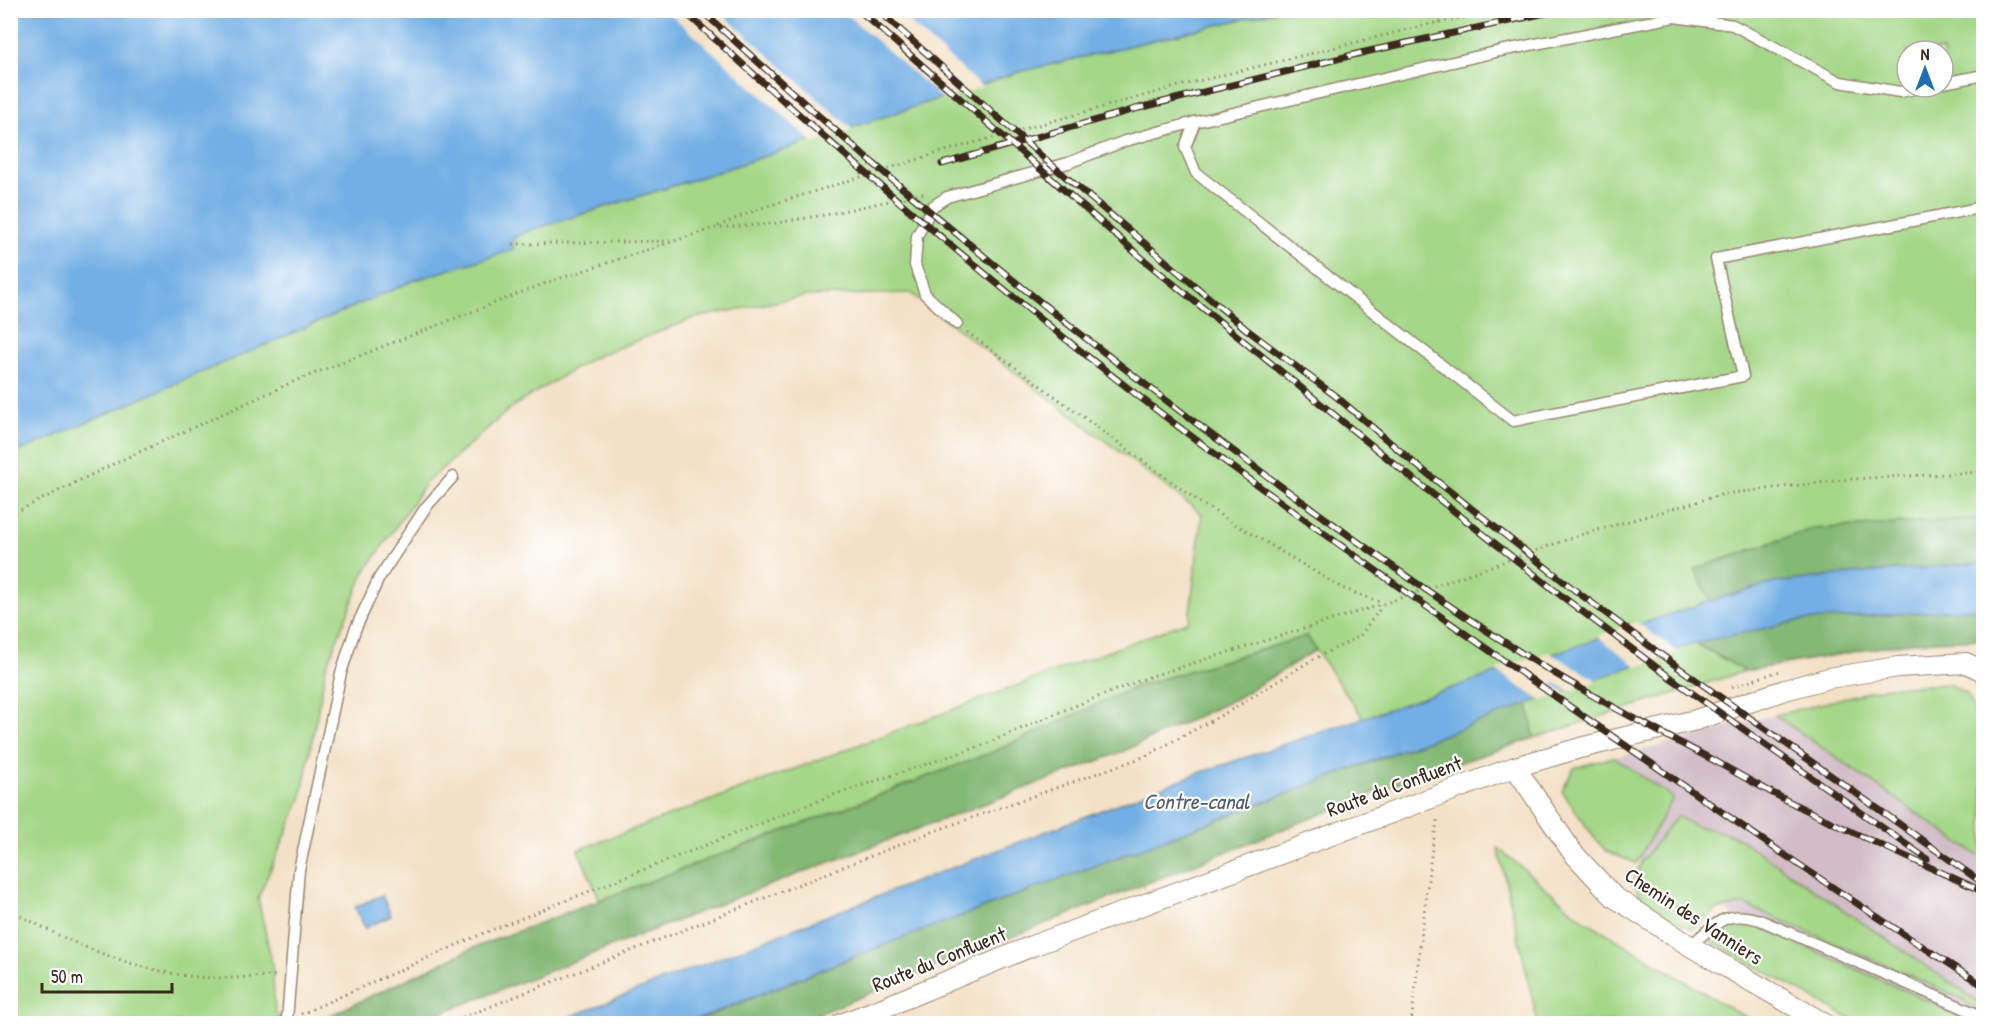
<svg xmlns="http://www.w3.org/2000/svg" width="1994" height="1034" viewBox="0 0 1994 1034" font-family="'Patrick Hand',sans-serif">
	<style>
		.industrial { fill: #d2bdc6 }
		.green { fill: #a4d787; stroke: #708052; stroke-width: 1.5; fill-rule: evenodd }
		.forest { fill: #83b874; stroke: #5f7149; stroke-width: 1.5 }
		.water { fill: #72afe4; stroke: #566c81; stroke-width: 1.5 }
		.pier { fill: #f3e1c6 }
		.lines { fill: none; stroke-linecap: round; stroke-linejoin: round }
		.service-casing { stroke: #978672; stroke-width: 13 }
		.minor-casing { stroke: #978672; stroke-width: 22 }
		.path { stroke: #978672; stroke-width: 3; stroke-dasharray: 1.5 4.5; stroke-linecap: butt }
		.service { stroke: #fff; stroke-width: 10 }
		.minor { stroke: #fff; stroke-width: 20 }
		.rail-casing { stroke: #3b2a1e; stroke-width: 7 }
		.rail { stroke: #fff; stroke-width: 4.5; stroke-dasharray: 14; stroke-linecap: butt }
		.labels { text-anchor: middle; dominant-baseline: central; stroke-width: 4.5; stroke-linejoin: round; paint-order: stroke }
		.street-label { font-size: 21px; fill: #3b2a1e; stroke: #fff }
		.water-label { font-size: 22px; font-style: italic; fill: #515f6d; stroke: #fff }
	</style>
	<rect width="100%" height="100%" fill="#fff"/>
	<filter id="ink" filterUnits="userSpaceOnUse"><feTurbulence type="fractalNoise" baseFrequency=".0167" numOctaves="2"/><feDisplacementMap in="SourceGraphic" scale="12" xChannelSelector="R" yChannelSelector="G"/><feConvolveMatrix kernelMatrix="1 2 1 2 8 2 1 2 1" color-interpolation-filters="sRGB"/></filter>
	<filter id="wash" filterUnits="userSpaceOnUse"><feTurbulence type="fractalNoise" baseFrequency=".008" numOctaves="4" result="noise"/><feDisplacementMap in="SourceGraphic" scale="24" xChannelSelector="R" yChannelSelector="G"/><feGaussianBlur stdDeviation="1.35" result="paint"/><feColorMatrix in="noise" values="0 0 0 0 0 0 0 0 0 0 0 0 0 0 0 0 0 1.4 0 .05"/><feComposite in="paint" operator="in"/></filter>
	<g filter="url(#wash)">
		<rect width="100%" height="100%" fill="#f3e1c6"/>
		<polygon class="industrial" points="1775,715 1983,816 1983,1023 1899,1023 1731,915 1703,881 1641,862 1574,768"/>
		<g class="green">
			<path d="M1276 11H1983V518L1812 529 1695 569 1710 601 1363 718 1306 636 1135 687 993 752 600 900 578 850 1189 621 1202 514 910 293 805 296 695 318 592 358 513 406 426 483 364 573 326 667 301 799 258 898 272 963 275 1012 288 1023H11L10 455 415 280 512 250 513 238 528 231 714 173 1019 72ZM1907 51H1943V87H1907Z"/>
			<polygon points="1695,643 1745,671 1534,738 1528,703"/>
			<polygon points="1949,684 1967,694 1983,726 1983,859 1775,715 1888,687"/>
			<polygon points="1614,757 1673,798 1636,863 1606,851 1593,836 1562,791 1574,768"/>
			<polygon points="1677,816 1695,826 1723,832 1738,838 1983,1005 1983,1009 1977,1009 1960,998 1883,964 1743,904 1717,910 1693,929 1663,915 1642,896 1632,883 1641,862"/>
			<polygon points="1498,848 1583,919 1732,1010 1758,1023 1538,1023"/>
			<polygon points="1731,920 1748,922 1765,929 1979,1023 1857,1023 1709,940"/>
		</g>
		<g class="forest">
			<polygon points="1983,518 1983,563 1839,575 1774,583 1710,601 1695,569 1812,529"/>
			<polygon points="1983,608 1983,639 1910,642 1745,671 1695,643 1798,621"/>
			<polygon points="1307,636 1316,650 1237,698 1124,751 722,903 416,1023 314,1023 473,948 993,752 1135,687"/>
			<polygon points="1528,703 1534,738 1410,779 795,1023 689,1024 855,956"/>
		</g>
		<g class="water">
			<polygon points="11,11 1276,11 1019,72 714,173 528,231 513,238 513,250 415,280 11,455"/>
			<polygon points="1983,563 1983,608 1798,621 1695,643 1388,755 855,956 689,1023 552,1024 811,922 1190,776 1710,601 1774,583 1839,575"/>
			<polygon points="382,895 391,916 365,928 355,907"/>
		</g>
		<g class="pier">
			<polygon points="667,11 719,11 853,130 814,143"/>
			<polygon points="843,11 896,11 982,87 944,100"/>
			<polygon points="1637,622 1678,652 1638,667 1597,636"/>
			<polygon points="1549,652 1555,656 1598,681 1570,691 1554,682 1553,684 1566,693 1541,701 1495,670"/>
		</g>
	</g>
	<g filter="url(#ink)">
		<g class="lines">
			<defs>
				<g id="service">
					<polyline points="1943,83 1984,75"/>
					<polyline points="1924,87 1900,92 1840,82 1733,25 1674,17 1500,51 1195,122 1185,147 1196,173 1513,421 1743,376 1716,259 1984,207"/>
					<polyline points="957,324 925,294 915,265 917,236 933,206 947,197 1068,163 1125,141 1195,122"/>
					<path d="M1690 946C1716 924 1724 909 1760 920L1984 1017"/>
					<polyline points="280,1024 287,1020 299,870 341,673 355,630 379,578 426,507 453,477"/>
				</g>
				<g id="minor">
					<polyline points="1515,767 1573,853 1614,897 1690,946 1825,1024"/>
					<polyline points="841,1024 885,1007 1032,946 1515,767 1580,748 1696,720 1785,690 1829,678 1898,667 1966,663 1981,670 1984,673"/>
				</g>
			</defs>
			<use href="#service" class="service-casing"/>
			<use href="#minor" class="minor-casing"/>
			<g class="path">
				<polyline points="718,226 761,208 948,150 1179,86 1430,24 1503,10"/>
				<polyline points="513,244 670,241"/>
				<polyline points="967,332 1202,504 1342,588 1382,603"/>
				<polyline points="10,515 115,463 295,381 543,284 714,228 771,224 829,214 926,193"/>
				<polyline points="1732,687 1783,670"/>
				<path d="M10 910C64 940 120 965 181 975 213 980 246 978 277 975"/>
				<polyline points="301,1014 484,933 830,796 981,746 1062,711 1149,677 1383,604 1580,535 1724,494 1852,479 1984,472"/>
				<polyline points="446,1024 929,833 1146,756 1231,710 1312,660 1360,636 1382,606"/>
				<polyline points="810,1024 825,1018"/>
				<polyline points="1411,1024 1431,855 1438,816"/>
			</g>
			<use href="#service" class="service"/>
			<use href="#minor" class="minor"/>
			<defs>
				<g id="rail">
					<path d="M683 10C840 154 1002 293 1171 421 1293 513 1418 601 1543 688 1688 789 1834 891 1984 986"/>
					<path d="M701 10C884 179 1077 337 1278 484 1362 545 1447 607 1536 662 1594 698 1655 730 1715 761 1738 774 1761 787 1784 799 1849 832 1917 861 1984 892"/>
					<polyline points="859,10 1144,260 1402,470 1563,597 1668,676 1927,859"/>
					<polyline points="878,10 1047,161 1246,329 1338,398 1414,463 1572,588 1675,665 1984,884"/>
					<polyline points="942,164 1139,108 1365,52 1560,10"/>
				</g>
			</defs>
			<use href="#rail" class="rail-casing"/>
			<use href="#rail" class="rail"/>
		</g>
	</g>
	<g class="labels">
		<g class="street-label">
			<text transform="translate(1394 786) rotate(-20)">Route du Confluent</text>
			<text transform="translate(1694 916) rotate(33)">Chemin des Vanniers</text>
			<text transform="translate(939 959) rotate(-22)">Route du Confluent</text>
		</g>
		<g class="water-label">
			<text x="1196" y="801">Contre-canal</text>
		</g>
	</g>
	<rect width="1994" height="1034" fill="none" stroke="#fff" stroke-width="36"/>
	<g transform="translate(1925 69)"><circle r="28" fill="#ffffff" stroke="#b1aaa5" stroke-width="1.5"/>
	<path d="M0-4.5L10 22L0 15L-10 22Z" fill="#1f6fb2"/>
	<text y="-9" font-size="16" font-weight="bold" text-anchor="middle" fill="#3b2a1e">N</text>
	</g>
	<path d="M42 983v9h130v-9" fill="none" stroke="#3b2a1e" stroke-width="3"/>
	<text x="51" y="983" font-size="18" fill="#3b2a1e" stroke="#ffffff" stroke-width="4.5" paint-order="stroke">50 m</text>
</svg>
